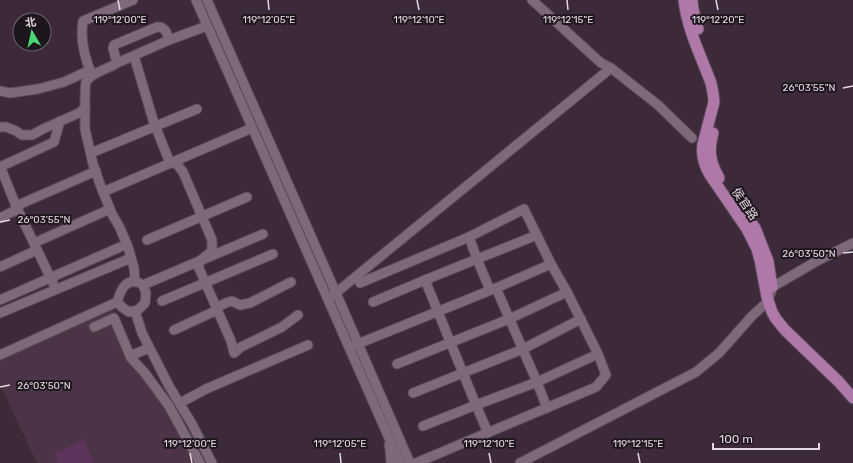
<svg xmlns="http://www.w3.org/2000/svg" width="853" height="463" viewBox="0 0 853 463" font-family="Rubik,'Noto Sans SC',sans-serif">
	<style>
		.built { fill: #4b3448 }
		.green { fill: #5e335a }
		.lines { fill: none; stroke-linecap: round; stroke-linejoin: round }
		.minor-casing { stroke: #594957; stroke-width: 11 }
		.major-casing { stroke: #594957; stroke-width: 13 }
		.minor { stroke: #7e697b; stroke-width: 9 }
		.major { stroke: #af78a8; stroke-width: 11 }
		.ticks { fill: none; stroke: #e4d8e2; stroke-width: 1.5 }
		.labels { text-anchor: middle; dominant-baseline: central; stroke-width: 4; stroke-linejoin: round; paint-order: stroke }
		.street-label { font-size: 12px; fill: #e4d8e2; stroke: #1e161d }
		.ticks-label { font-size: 10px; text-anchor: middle; fill: #e4d8e2; stroke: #1e161d; stroke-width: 4; stroke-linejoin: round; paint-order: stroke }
	</style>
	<rect width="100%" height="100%" fill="#3c2a3a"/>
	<polygon class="built" points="112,309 137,358 192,438 204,463 37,463 0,385 0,361"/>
	<polygon class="green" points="84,439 94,463 58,463 54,453"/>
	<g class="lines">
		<defs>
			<g id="minor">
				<polyline points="196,0 400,463"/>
				<polyline points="207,0 336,293 410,463"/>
				<polyline points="532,0 601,63 611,68 658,105 692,138"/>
				<polyline points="134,56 154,123 170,163 176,163 183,172 212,240 212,251 201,260 198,266 231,341 234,353 241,347 282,327 298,315"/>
				<polyline points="117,63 169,40"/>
				<path d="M92 75C85 59 80 39 83 21L133 0"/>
				<polyline points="0,91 10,93 38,89 64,82 90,70"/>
				<polyline points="85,108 85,129 93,164 101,187 112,214 120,228 128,247 134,268 135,282"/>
				<path d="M0 127H6L16 131 22 135H32L43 129 79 113 85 108C85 102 85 85 86 82 91 72 109 69 117 63L113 48 114 45 157 27C165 26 167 33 169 40L207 26"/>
				<polyline points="91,153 197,109"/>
				<polyline points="0,166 16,206 53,283"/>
				<polyline points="0,167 54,142 60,121"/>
				<polyline points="103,192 252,128"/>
				<polyline points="16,206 96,171"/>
				<polyline points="0,218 18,209"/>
				<polyline points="147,240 247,197"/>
				<polyline points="34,243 110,209"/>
				<polyline points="0,267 37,250"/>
				<polyline points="360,283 469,237"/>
				<polyline points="143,285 263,234"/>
				<polyline points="496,288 551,264"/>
				<polyline points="332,296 611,68"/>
				<polyline points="0,300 127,244"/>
				<polyline points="162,301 273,254"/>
				<polyline points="373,302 425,280"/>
				<polyline points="135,311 142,333 169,386 192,424 212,463"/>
				<polyline points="0,313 131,258"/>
				<polyline points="94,327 114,318 131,358 144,372 169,406 200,463"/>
				<path d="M174 330 213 312C218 306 224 303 232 301L240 305 250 303 291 282"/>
				<polyline points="355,345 496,288 537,382 476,405 488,433"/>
				<path d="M0 355 117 302C120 293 124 279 137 282 139 282 141 284 143 285L146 293 145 303 138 310 129 312 123 308 117 302"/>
				<polyline points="130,356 149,348"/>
				<polyline points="397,364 509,319 567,292"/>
				<polyline points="413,393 523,349 581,319"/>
				<polyline points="180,403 206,389 308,345"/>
				<polyline points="547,408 537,382 598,354"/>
				<polyline points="423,426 476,405 425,280 477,259 490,290"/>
				<polyline points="389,445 390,449 391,463"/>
				<polyline points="416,463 596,387 606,375 598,354 567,292 551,264 524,209 469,237 477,259 537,235"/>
				<polyline points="520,463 696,372 719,353 752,316 765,304 768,300 772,289 774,286 817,261 853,243"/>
			</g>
			<g id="major">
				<path d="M684 0C687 29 701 56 711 83L713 93 714 102 703 144C701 155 704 165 710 175L747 229 757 249 760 260 767 297 772 312 776 319 785 330 839 382 853 398"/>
				<polyline points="692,0 693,9 698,29"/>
				<path d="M713 133C708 151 710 162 719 178"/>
				<polyline points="746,216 755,228 768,261 772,287"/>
			</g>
		</defs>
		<use href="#minor" class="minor-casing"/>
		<use href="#major" class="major-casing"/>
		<use href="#minor" class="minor"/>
		<use href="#major" class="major"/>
	</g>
	<path class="ticks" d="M118 0 120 10M268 0 269 10M417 0 419 10M567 0 568 10M716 0 718 10M843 88 853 86M0 222 10 220M843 253 853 252M0 387 10 385M190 453 192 463M340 453 341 463M489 453 491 463M638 453 640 463"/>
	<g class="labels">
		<g class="street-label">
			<text transform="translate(745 204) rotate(56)">侯官路</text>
		</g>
	</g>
	<g class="ticks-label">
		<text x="120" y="23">119°12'00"E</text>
		<text x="269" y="23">119°12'05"E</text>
		<text x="419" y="23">119°12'10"E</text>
		<text x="568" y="23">119°12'15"E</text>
		<text x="718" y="23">119°12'20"E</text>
		<text x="809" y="91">26°03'55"N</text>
		<text x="44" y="223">26°03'55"N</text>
		<text x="809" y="257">26°03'50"N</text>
		<text x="44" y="389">26°03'50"N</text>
		<text x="190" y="447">119°12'00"E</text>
		<text x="340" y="447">119°12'05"E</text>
		<text x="489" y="447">119°12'10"E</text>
		<text x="638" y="447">119°12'15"E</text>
	</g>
	<g transform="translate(32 32) rotate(351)"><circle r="19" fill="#1e161d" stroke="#6d646c"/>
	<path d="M0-3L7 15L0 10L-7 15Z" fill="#49d778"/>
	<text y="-6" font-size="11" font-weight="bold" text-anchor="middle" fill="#e4d8e2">北</text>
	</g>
	<path d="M713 443v6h106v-6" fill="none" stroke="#e4d8e2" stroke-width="2"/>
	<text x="719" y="443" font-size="12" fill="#e4d8e2" stroke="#1e161d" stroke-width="3" paint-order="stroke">100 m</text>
</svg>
